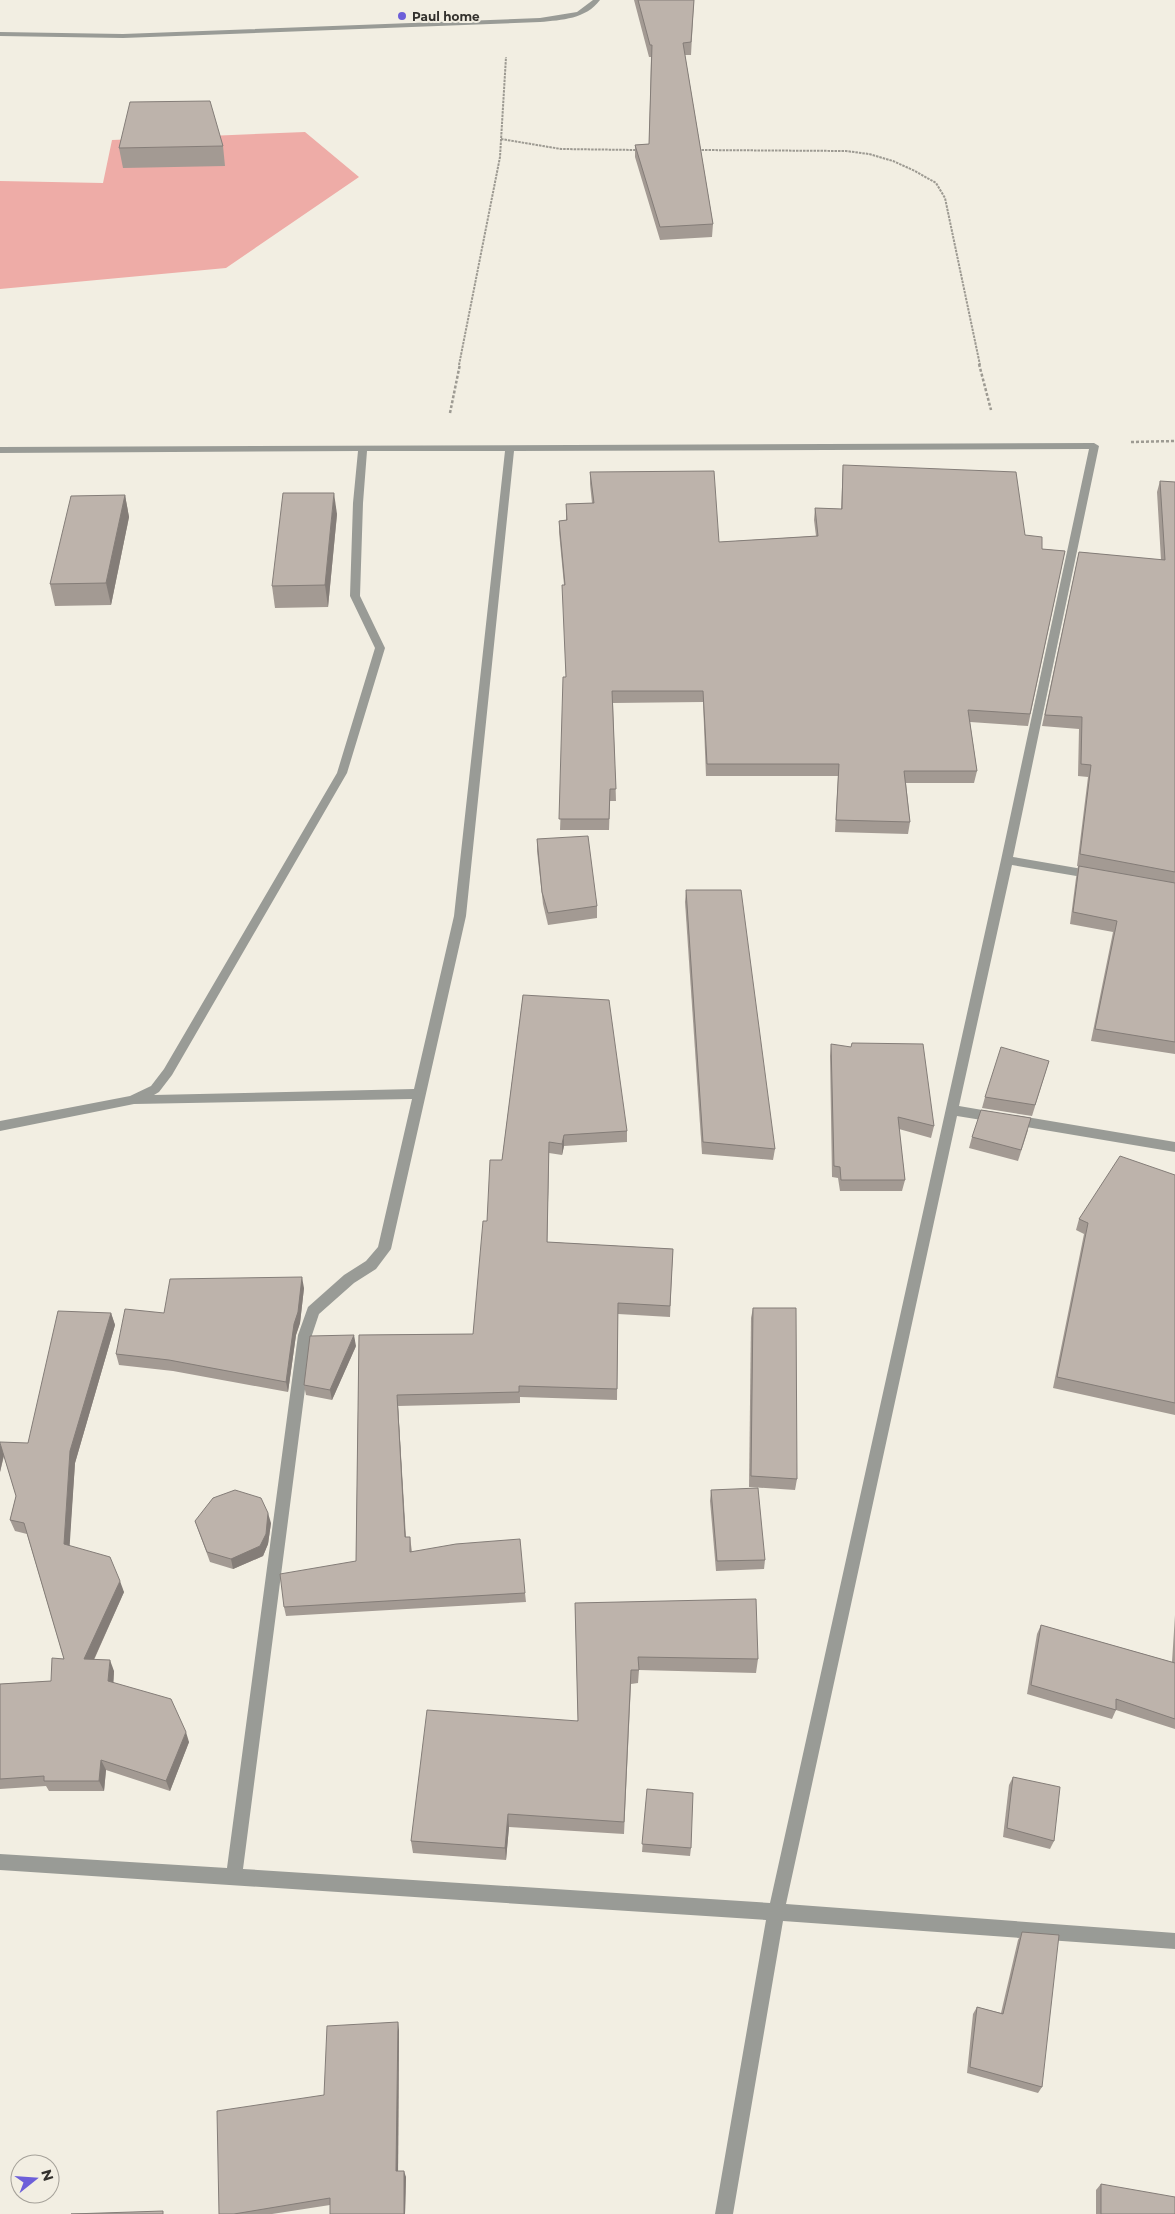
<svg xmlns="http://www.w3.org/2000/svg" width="1175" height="2214" viewBox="0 0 1175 2214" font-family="Montserrat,sans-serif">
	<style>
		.green { fill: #eeaca7 }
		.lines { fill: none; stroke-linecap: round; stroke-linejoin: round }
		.path-far1 { stroke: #9d9a92; stroke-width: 2; stroke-dasharray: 2.5 1; stroke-linecap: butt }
		.path { stroke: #9d9a92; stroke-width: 2.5; stroke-dasharray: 3 2; stroke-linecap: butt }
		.street { fill: #999b96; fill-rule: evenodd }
		.wall { fill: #a39a93 }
		.shaded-wall { fill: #847d78 }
		.building { fill: #bdb3ab; stroke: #847d78 }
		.poi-dot { fill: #6d5fd9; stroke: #f2eee2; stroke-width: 2 }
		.labels { text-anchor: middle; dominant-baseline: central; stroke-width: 4; stroke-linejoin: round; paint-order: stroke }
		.far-poi-label { font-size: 12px; font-weight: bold; fill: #33312d; stroke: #f2eee2; text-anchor: start }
	</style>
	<rect width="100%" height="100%" fill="#f2eee2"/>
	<polygon class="green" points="305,132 359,177 226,268 0,289 0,181 103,183 112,140"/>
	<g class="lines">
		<g class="path-far1">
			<polyline points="501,139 561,149 637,150"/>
			<polyline points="698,150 846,151 869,154 893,161 915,171 936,183 945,198 980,365"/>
			<polyline points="459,365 500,157 506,57"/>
		</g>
		<g class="path">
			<polyline points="979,364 991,410"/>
			<polyline points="450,413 460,364"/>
			<polyline points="1131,442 1175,441"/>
		</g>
		<g class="street">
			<path d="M593 0H600C586 19 562 20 540 22L123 38 0 36V32L123 34 540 18 577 12Z"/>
			<path d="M1094 443 1099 446 1013 857 1094 871 1100 875 1094 879 1012 865 959 1106 994 1112 998 1114 1000 1117 998 1120 994 1122 957 1116 786 1904 1175 1933V1949L783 1921 733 2214H715L766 1920 0 1870V1854L227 1868 298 1335 308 1307 344 1275 366 1261 378 1247 412 1099 134 1104 0 1131V1121L130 1096 151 1086 164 1069 337 773 375 648 350 596 353 503 358 451 0 453V447ZM1089 449 1001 860 770 1903 243 1869 312 1335 319 1314 354 1283 376 1269 391 1249 466 916 514 451ZM367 451H505L454 916 414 1089 154 1095 159 1092 172 1075 347 773 385 648 360 596 363 503Z"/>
			<polygon points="1014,1115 1175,1142 1175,1152 1014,1125 1010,1123 1008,1120 1010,1117"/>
		</g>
	</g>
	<g class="wall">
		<polygon points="634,0 694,0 691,55 685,55 713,224 712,237 660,240 635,157 635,145 649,144 651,57 649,57"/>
		<polygon points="223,146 225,166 123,168 119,148"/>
		<polygon points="843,465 1025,535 1042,549 1065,551 1028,726 970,722 977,771 974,783 906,783 910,822 908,834 835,832 838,776 706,776 703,702 613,703 616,801 610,801 609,830 560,830 566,677 564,585 559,532 559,521 566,520 566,504 592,503 590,484 590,472 719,542 816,536 814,520 815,508 841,509"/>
		<polygon points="1160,481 1175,482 1175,1054 1091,1041 1113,932 1070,924 1076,878 1078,866 1077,866 1088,777 1078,776 1079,729 1042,726 1079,552 1161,560 1157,492"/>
		<polygon points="125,495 129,517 111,605 55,606 50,584"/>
		<polygon points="337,514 328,607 275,608 272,586"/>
		<polygon points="537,839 597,906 597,918 548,925 543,904 537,851"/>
		<polygon points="686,890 775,1149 773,1160 702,1154 685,902"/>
		<polygon points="523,995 627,1131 627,1142 564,1146 562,1155 549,1153 547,1242 673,1249 670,1317 618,1314 617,1400 520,1397 520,1403 398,1406 406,1537 410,1537 412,1552 525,1593 526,1602 286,1616 284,1607 356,1561 359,1335 473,1334 487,1221 502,1160"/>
		<polygon points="831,1044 934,1126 931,1138 899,1129 905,1180 902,1191 840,1191 838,1178 832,1177 830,1056"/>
		<polygon points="1049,1061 1032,1116 982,1108 985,1097"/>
		<polygon points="1028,1130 1018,1161 969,1148 972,1137"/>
		<polygon points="1175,1175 1175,1415 1053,1388 1084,1234 1076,1230 1079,1219"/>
		<polygon points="304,1288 300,1323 296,1335 288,1392 173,1371 119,1365 116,1354 164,1313"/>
		<polygon points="753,1308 797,1479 795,1490 749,1487 751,1318"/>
		<polygon points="111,1313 115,1325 75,1463 69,1546 124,1592 94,1660 114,1671 113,1683 189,1742 170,1791 106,1770 104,1791 49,1791 46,1786 0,1789 0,1684 51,1681 64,1659 27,1534 15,1531 10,1520 16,1496 4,1456 0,1472 0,1444 28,1443"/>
		<polygon points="356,1346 332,1400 306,1395 304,1385"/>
		<polygon points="711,1490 765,1560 764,1569 716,1571 710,1501"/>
		<polygon points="195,1521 271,1523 268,1544 263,1556 233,1569 210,1562"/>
		<polygon points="575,1603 758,1659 756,1673 639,1670 638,1683 631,1684 624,1834 509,1827 506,1860 413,1853 411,1841 578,1720"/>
		<polygon points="1175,1615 1175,1729 1116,1710 1112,1719 1027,1694 1037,1634 1041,1625 1172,1662"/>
		<polygon points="1013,1777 1054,1841 1050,1849 1003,1837 1009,1785"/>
		<polygon points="647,1789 691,1848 690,1856 642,1852"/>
		<polygon points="1022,1932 1042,2087 1038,2093 967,2073 973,2014 977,2007 1001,2013 1018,1940"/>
		<polygon points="399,2030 398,2171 406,2177 405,2214 330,2214 330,2205 272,2214 219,2214 324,2095"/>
		<polygon points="1101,2184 1175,2214 1096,2214 1096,2190"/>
	</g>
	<g class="shaded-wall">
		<polygon points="334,493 337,514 328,607 325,585"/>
		<polygon points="125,495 129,517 111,605 106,583"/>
		<polygon points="564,1135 564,1146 562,1155 562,1144"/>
		<polygon points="549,1142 549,1153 547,1253 547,1242"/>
		<polygon points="302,1277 304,1288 300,1323 296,1335 288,1392 286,1382 294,1324"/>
		<polygon points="111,1313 115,1325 75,1463 69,1556 64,1544 70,1451"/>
		<polygon points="354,1335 356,1346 332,1400 330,1390"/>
		<polygon points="397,1395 398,1406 406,1547 405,1537"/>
		<polygon points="0,1444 4,1454 0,1472"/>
		<polygon points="268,1513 271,1523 268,1544 263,1556 233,1569 231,1559"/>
		<polygon points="120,1581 124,1592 89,1670 84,1659"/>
		<polygon points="110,1660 114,1671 113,1692 108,1681"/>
		<polygon points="186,1732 189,1742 170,1791 166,1781"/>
		<polygon points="101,1760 106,1770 104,1791 99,1781"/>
		<polygon points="508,1814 509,1827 506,1860 505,1848"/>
		<polygon points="398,2022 399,2030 398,2177 396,2171"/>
		<polygon points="404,2171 406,2177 405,2214 404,2214"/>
	</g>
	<g class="building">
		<polygon points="638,0 694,0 691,42 683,43 713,224 660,227 635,145 649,144 652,45 650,45"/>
		<polygon points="210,101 223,146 119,148 130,102"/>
		<polygon points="843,465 1016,472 1025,535 1042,537 1042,549 1065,551 1030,714 968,710 977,771 904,771 910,822 836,820 839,764 707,764 703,691 612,691 616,789 610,789 609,819 559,819 563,677 566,677 562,585 565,585 559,521 567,520 566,504 594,503 590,472 714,471 719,542 818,536 815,508 842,509"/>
		<polygon points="1160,481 1175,482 1175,872 1080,854 1091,765 1081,764 1082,717 1045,715 1079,552 1165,560"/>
		<polygon points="283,493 334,493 325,585 272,586"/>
		<polygon points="125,495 106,583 50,584 71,496"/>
		<polygon points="588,836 597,906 548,913 542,892 537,839"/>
		<polygon points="1079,866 1175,883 1175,1042 1095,1029 1117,921 1073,912"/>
		<polygon points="686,890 741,890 775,1149 703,1142"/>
		<polygon points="523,995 609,1000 627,1131 564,1135 562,1144 549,1142 547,1242 673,1249 670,1306 618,1303 617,1389 519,1386 519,1392 397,1395 405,1537 410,1537 410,1552 456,1544 520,1539 525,1593 284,1607 280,1574 356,1561 359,1335 473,1334 483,1221 487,1221 490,1160 502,1160"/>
		<polygon points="852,1043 923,1044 934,1126 898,1117 905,1180 841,1180 840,1167 834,1166 831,1044 851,1047"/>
		<polygon points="1001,1047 1049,1061 1035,1105 985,1097"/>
		<polygon points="981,1110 1031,1118 1021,1150 972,1137"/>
		<polygon points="1120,1156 1175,1175 1175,1403 1057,1377 1088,1223 1079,1219"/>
		<polygon points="302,1277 298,1312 294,1324 286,1382 169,1360 116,1354 125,1309 164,1313 170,1279"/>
		<polygon points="753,1308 796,1308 797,1479 751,1476"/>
		<polygon points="58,1311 111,1313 70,1451 64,1544 110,1557 120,1581 84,1659 110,1660 108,1681 171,1699 186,1732 166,1781 101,1760 99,1781 44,1781 44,1776 0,1779 0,1684 51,1681 52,1658 64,1659 24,1523 10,1520 16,1496 0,1443 0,1442 28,1443"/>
		<polygon points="354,1335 330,1390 304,1385 310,1336"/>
		<polygon points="758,1488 765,1560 717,1561 711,1490"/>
		<polygon points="235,1490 261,1498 268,1513 266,1534 260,1546 231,1559 207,1552 195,1521 213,1498"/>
		<polygon points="756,1599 758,1659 638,1657 639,1670 631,1670 624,1822 508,1814 505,1848 411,1841 427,1710 578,1721 575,1603"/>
		<polygon points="1041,1625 1175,1663 1175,1719 1116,1699 1116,1710 1031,1685"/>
		<polygon points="1013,1777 1060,1787 1054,1841 1007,1828"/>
		<polygon points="647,1789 693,1793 691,1848 642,1844"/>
		<polygon points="1022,1932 1059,1935 1042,2087 970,2067 977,2007 1003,2014"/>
		<polygon points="398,2022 396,2171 404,2171 404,2214 330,2214 330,2198 234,2214 219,2214 217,2111 324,2095 327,2026"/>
		<polygon points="1101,2184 1175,2197 1175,2214 1101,2214"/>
		<polygon points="163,2211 163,2214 71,2214"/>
	</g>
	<circle class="poi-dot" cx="402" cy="16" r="5"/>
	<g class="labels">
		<g class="far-poi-label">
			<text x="412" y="16">Paul home</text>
		</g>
	</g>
	<g transform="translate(35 2179) rotate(73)"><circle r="24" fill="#f2eee2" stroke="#a6a29a"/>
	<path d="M0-4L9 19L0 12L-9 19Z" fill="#6d5fd9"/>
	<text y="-8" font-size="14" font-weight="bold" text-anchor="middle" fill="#33312d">N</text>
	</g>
</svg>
